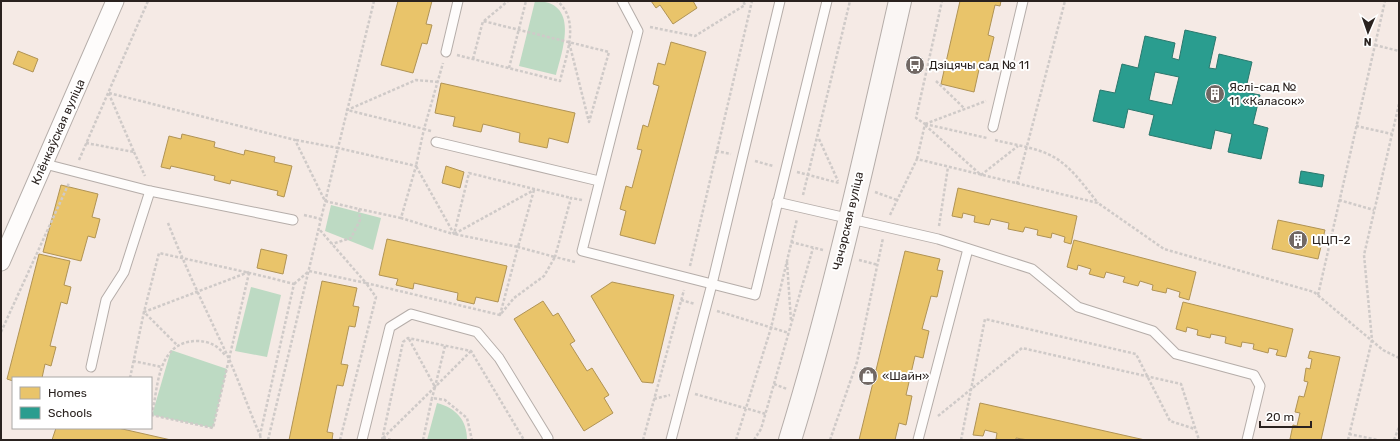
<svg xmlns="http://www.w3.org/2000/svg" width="1400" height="441" viewBox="0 0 1400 441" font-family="Rubik,sans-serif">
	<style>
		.green { fill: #bddac3 }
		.homes { fill: #e9c46a; stroke: #b09354 }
		.schools { fill: #2a9d8f; stroke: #2a786d; fill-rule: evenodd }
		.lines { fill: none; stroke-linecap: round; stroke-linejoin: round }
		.lane-casing { stroke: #b5ada9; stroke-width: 11 }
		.street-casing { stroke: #b5ada9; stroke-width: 19 }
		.secondary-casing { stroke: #b5ada9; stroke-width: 24 }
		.path { stroke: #cfcac8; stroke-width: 2.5; stroke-dasharray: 3 2; stroke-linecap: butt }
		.lane { stroke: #fefcfb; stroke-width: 9 }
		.street { stroke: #fefcfb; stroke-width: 17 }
		.secondary { stroke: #faf6f4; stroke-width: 22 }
		.labels { text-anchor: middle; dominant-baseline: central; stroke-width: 4; stroke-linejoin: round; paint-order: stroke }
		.poi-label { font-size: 12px; fill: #2a221f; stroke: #fff; text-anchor: start }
		.street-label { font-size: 12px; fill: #2a221f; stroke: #fff }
	</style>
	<rect width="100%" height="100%" fill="#f5eae5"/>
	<g class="green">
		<path d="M535 1C580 1 563 49 556 75L519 66Z"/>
		<polygon points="331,205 381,218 373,250 325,231"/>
		<polygon points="251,287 281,295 267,357 235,351"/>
		<polygon points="171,350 227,369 213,428 152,415"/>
		<path d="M437 403C456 408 467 420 467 440H427Z"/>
	</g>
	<g class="homes">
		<polygon points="398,1 432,1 426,24 432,25 427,44 422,43 413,73 381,65"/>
		<polygon points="651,1 693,1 697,8 673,24 660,5 656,8"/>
		<polygon points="960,1 1001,1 1000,6 995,5 988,35 994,37 987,66 980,65 974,92 941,84"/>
		<polygon points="671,42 706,52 655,244 620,235 626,211 620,209 626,186 632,188 642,150 637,149 643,125 648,127 659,86 653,84 658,63 665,65"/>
		<polygon points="18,51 38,59 33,72 13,64"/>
		<polygon points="441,83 575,113 568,143 549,138 547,148 519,142 520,133 483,124 481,132 453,126 455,117 435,113"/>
		<polygon points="182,134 215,142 214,147 244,155 245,150 275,157 274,162 292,166 284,197 277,195 278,191 231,180 230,184 214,180 215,176 171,166 170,169 161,167 169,136 181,139"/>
		<polygon points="446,166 464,172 460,188 442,183"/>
		<polygon points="61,185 98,194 92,217 100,219 95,238 88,236 81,261 43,252"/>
		<polygon points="958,188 1077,216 1071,244 1064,242 1065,237 1052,233 1051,238 1037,235 1038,230 1025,227 1023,232 1008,229 1009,223 991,219 989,225 974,222 975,216 963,213 962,218 952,216"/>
		<polygon points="1278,220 1325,230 1318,259 1272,249"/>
		<polygon points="387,239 507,266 498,302 476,297 474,304 457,300 458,293 414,283 413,289 396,285 398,279 379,275"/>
		<polygon points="1074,240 1196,272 1189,300 1179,297 1180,292 1167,288 1166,293 1152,290 1153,285 1140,281 1138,286 1123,282 1125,277 1106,272 1104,278 1089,274 1091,269 1078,265 1077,270 1067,267"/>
		<polygon points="261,249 287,255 283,274 257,268"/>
		<polygon points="905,251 940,259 937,270 943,271 937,297 931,296 922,329 929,331 923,358 915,356 906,395 912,396 906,425 899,423 895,440 859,440"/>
		<polygon points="39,254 70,261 64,285 71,287 67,304 61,302 50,346 56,347 51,366 45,364 42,378 13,378 13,381 7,379"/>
		<polygon points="322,281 357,288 353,306 359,307 355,327 349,326 341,364 348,365 343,386 337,385 327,432 333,433 332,440 289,440"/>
		<polygon points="612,282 674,295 653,383 642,382 591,296"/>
		<polygon points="543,301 553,316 558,313 575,341 570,344 587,371 592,368 609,395 604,398 613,413 584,431 514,319"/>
		<polygon points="1183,302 1293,329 1286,357 1276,355 1278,350 1269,348 1268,353 1253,349 1254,344 1242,342 1241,347 1225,343 1226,337 1211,334 1210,338 1197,335 1198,330 1187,327 1186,332 1176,329"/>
		<polygon points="1310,351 1340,357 1321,440 1295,440 1290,439 1293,425 1297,426 1300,413 1295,412 1299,396 1304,397 1308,382 1304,381 1306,368 1310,369 1312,359 1308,358"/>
		<polygon points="980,403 1145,440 1028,440 1016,438 1016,440 1001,440 996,439 997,433 985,430 983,436 973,435"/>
		<polygon points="56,428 118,428 171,440 52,440"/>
	</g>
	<g class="schools">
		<path d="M1185 30 1216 37 1209 68 1216 69 1219 54 1252 62 1245 92 1260 95 1253 124 1268 128 1261 159 1228 152 1232 134 1215 130 1211 149 1149 135 1154 115 1128 109 1124 128 1093 121 1100 90 1115 93 1122 64 1138 68 1145 36 1175 43 1172 58 1179 60ZM1155 72 1179 77 1172 105 1149 100Z"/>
		<polygon points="1301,171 1324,175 1322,187 1299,183"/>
	</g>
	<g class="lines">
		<defs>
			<g id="lane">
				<polyline points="622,1 638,31 582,251 712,284 671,440"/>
				<polyline points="780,1 712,284 755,295 827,1"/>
				<polyline points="446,52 458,1"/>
				<polyline points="993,127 1023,1"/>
				<polyline points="436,142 599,181"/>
				<polyline points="45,164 150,191 293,220"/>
				<polyline points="777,202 938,239 1032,269 1078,307 1153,331 1176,354 1254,375 1260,386 1247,440"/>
				<polyline points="91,367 106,300 124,272 150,191"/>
				<polyline points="362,440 390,327 411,314 477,332 499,358 548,438 547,440"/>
				<polyline points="918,440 968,249"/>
			</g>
			<polyline id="street" points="1,262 115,1"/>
			<path id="secondary" d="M790 440C834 297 867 147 900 1"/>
		</defs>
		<use href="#lane" class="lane-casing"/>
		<use href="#street" class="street-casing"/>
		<use href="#secondary" class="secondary-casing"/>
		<g class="path">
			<polyline points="374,1 338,148 416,166 401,218 453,234"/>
			<polyline points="484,21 508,1"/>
			<polyline points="650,27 695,36 745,5 743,1"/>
			<polyline points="1375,45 1399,51"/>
			<path d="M457 55 560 81C566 56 581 20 557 1"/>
			<polyline points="473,59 483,21 609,52 589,122 569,42"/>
			<polyline points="906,63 915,65"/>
			<polyline points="509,68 526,1"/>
			<polyline points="936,81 965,109"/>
			<polyline points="438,82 416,80 347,110 424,129 416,166 454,234 469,173 571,198"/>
			<polyline points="109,93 295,140 325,201 359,209 360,220 351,238 332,244"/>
			<polyline points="925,124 987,138"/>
			<polyline points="925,124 986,101"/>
			<polyline points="925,125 981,175 1018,146"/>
			<polyline points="1356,126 1392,134"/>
			<polyline points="431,131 424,129 443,63"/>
			<polyline points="819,139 838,181"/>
			<path d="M995 140C1014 145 1035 147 1052 156 1071 166 1085 187 1098 203"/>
			<polyline points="86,143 134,152 109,94"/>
			<polyline points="716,151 731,154"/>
			<polyline points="134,152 145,176"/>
			<polyline points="917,159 925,124 916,118 942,1"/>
			<polyline points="79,160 148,1"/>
			<polyline points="755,161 773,166"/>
			<polyline points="797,172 839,183"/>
			<polyline points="1017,184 1065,1"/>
			<polygon points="534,190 518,247 454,234"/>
			<polyline points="875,192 897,200"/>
			<polyline points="803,195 850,1"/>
			<polyline points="1339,200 1374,210"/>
			<polyline points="359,209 401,218"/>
			<polyline points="304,215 321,219"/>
			<polyline points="890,215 917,159 1098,203 1164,249 1314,292 1383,350 1399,358"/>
			<path d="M168 223C186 269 208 314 229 359 240 384 249 410 260 435L294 284C249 272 204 263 159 253L144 312 249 272"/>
			<polyline points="939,226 948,167"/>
			<polyline points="791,242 823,250"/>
			<polyline points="859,260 878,265"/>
			<polyline points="575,262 555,257 571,198 582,200"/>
			<polyline points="787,262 791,321"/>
			<polyline points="690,266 752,1"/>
			<polyline points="366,283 500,315 514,298 544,276 555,257 518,247 500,315"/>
			<polyline points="294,284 309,271 366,283 319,229"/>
			<polyline points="1318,295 1385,1"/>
			<polyline points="681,300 695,304"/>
			<polyline points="717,311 789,333"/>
			<polyline points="1,332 69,183"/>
			<polyline points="409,339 435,387 432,398"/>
			<polyline points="445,346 435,387 471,351"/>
			<polyline points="133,361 162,367"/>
			<polyline points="130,378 144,312 177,345"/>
			<polyline points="774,384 787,389"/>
			<polyline points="695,394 766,414"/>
			<polyline points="654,399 670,395"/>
			<polyline points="151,415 213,428 249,273"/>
			<path d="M152 415C158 387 157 342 196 341 209 341 217 345 225 355"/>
			<polyline points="938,416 1022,348 1181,384 1199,440"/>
			<polyline points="1349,434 1378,440"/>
			<polyline points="260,435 261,440"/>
			<polyline points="383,438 435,387"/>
			<polyline points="383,438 391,440"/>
			<polyline points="268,440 338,148 296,140"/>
			<polyline points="340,440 376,297 366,283"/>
			<polyline points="382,440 403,342 408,338 471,351 524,440"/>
			<polyline points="423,440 432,398 445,400 467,418 472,440"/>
			<polyline points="643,440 684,290"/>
			<polyline points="736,440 771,328 797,219"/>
			<polyline points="754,440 761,429 813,248"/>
			<polyline points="830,440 857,362 883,238"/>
			<polyline points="961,440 985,319 1136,354 1170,421 1195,429"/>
			<polyline points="1348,440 1372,340 1364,255 1399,104"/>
			<polyline points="1394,440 1399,427"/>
		</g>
		<use href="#lane" class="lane"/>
		<use href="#street" class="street"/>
		<use href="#secondary" class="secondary"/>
	</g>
	<defs>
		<symbol id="bus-disc" viewBox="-11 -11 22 22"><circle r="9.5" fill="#716864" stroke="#fff"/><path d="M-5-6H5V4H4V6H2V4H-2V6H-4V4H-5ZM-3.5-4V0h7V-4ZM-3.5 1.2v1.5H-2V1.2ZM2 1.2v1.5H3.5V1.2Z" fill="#fff"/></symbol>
		<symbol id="building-disc" viewBox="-11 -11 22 22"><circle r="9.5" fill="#716864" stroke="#fff"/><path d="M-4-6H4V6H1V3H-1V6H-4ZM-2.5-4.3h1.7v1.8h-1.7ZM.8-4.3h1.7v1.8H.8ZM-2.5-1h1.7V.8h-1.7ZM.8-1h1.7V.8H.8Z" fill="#fff"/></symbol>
		<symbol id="shop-disc" viewBox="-11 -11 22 22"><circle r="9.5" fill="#716864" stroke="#fff"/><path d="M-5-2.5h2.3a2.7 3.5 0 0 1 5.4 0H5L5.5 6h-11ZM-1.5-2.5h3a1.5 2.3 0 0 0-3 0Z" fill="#fff"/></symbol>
	</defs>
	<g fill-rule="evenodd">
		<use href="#bus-disc" x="904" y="54" width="22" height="22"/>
		<use href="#building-disc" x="1204" y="83" width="22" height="22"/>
		<use href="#building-disc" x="1287" y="229" width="22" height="22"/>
		<use href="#shop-disc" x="857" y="365" width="22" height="22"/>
	</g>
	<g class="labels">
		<g class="poi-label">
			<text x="929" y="65">Дзіцячы сад № 11</text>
			<text x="1229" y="87">Яслі-сад №<tspan x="1229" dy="14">11 «Каласок»</tspan></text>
			<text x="1312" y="240">ЦЦП-2</text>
			<text x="882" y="376">«Шайн»</text>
		</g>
		<g class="street-label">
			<text transform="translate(58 132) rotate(-66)">Клёнкаўская вуліца</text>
			<text transform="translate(848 221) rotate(-77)">Чачэрская вуліца</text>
		</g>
	</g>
	<rect width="1400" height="441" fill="none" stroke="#2a221f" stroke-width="4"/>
	<rect x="12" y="377" width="140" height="52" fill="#ffffff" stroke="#aaa7a5"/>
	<rect x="20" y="387" width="20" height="12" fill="#e9c46a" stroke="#aaa7a5"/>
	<text x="48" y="397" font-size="12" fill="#2a221f">Homes</text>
	<rect x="20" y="407" width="20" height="12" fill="#2a9d8f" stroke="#aaa7a5"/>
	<text x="48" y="417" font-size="12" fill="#2a221f">Schools</text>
	<g transform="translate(1368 32) rotate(182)" stroke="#ffffff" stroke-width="3" paint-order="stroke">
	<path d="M0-3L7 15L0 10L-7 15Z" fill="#2a221f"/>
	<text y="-6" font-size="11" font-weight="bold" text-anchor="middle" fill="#2a221f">N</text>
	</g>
	<path d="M1260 421v6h51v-6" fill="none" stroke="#2a221f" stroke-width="2"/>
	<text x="1266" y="421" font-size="12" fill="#2a221f" stroke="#ffffff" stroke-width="3" paint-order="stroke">20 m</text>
</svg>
